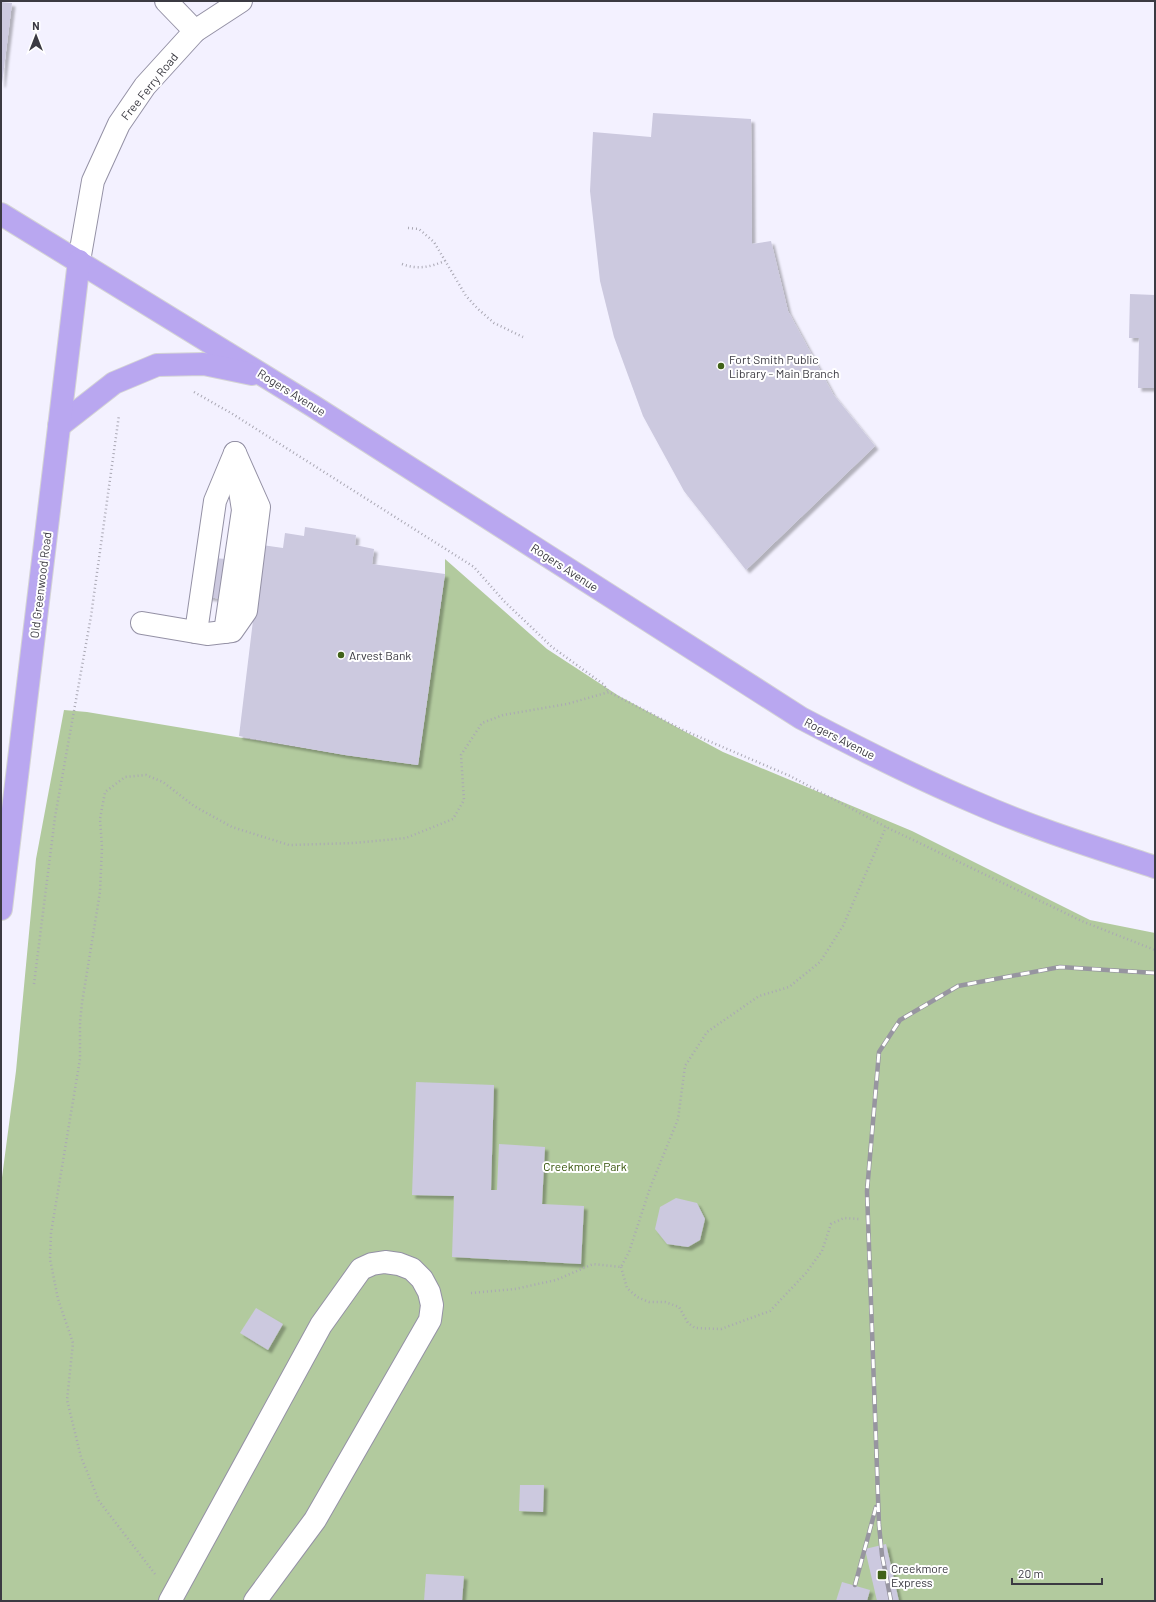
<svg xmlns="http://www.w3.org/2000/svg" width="1156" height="1602" viewBox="0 0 1156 1602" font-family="Barlow,sans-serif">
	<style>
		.green { fill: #b2ca9e }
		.building { fill: #ccc9df; filter: url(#shadow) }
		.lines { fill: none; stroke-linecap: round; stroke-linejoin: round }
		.minor-casing { stroke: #9491a5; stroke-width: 24 }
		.major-casing { stroke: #d4d4d5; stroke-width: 24 }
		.path { stroke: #aaa8b4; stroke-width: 2.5; stroke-dasharray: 1 3; stroke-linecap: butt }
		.minor { stroke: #fff; stroke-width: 22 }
		.major { stroke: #b9a7f0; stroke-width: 22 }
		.rail-casing { stroke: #9795a0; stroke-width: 4.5 }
		.rail { stroke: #fff; stroke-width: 3; stroke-dasharray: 9; stroke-linecap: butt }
		.poi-dot { fill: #416219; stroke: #fff; stroke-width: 1.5 }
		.labels { text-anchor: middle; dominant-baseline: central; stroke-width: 4; stroke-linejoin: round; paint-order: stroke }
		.street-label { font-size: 12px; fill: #3b3a42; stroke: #fff }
		.poi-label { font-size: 12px; fill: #3b3a42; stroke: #fff; text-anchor: start }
		.park-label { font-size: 12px; fill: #325105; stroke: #fff }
	</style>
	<defs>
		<filter id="shadow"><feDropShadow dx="3.5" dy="3.5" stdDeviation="1" flood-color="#0004"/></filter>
	</defs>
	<rect width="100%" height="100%" fill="#f3f1ff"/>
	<polygon class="green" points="445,559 547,649 619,696 723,752 912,831 1090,920 1155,933 1155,1601 1,1601 1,1185 16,1071 36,859 64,710 87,712 345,755 418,765 445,574"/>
	<g class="building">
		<polygon points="1,2 12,3 2,84 1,84"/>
		<polygon points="653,113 751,119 752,244 771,241 788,311 833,394 875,446 746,570 684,491 643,416 614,337 600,281 590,191 593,132 651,137"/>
		<polygon points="1130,294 1155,295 1155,388 1138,388 1139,338 1129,338"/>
		<polygon points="305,527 356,535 355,545 374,549 372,564 445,574 418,765 345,755 239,736 255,604 195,595 203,557 260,562 262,545 283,548 285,533 304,536"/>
		<polygon points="416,1082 494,1085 491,1190 497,1190 499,1144 545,1147 542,1204 584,1206 581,1264 452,1257 454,1196 412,1195"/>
		<polygon points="676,1198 697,1203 705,1219 700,1240 688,1247 667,1244 655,1229 660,1207"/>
		<polygon points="256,1308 283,1324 268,1350 240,1333"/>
		<polygon points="520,1485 544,1485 543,1512 519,1511"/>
		<polygon points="886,1544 899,1601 877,1601 865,1549"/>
		<polygon points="426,1574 464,1576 462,1601 424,1601"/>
		<polygon points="842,1582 870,1590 867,1601 836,1601"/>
	</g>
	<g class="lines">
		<defs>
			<g id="minor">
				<polyline points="166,1 195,31"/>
				<polyline points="79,261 93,181 119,124 145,86 195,31 241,1"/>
				<polyline points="142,623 207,634 232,631 246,611 259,507 235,453"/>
				<polyline points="196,632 215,501 235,453"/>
				<polyline points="225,632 243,510 238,478"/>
				<polyline points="170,1601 321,1325 361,1269 372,1264 385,1262 399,1264 412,1269 422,1279 429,1292 432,1305 430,1320 315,1520 255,1601"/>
			</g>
			<g id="major">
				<path d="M1 214 313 406 801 718C858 748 915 777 974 802 1033 828 1094 847 1155 867"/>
				<polyline points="59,426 114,383 157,365 204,364 252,374"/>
				<polyline points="1,909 79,261"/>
			</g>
		</defs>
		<use href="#minor" class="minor-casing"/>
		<use href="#major" class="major-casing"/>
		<g class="path">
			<polyline points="408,228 419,229 434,242 466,296 478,309 494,323 523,337"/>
			<path d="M402 264C418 270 430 267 445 261"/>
			<polyline points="194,392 231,413 474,567 504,601 552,647 603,684 609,692"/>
			<polyline points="34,984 55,817 91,616 119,415"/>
			<polyline points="621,1267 627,1288 637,1297 649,1302 665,1302 679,1307 688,1323 695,1328 721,1329 770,1311 806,1273 822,1251 831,1224 844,1218 859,1219"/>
			<polyline points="471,1293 515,1289 556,1280 593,1264 621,1267 629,1252 650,1188 678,1119 685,1066 707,1032 759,996 789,987 820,962 843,926 886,827"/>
			<polyline points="155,1574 99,1501 81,1457 67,1400 73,1343 58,1299 50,1259 51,1233 80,1059 80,1022 82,1003 100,892 102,847 100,819 105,792 125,777 146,775 163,782 194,806 232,827 289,845 354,843 406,838 453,819 464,800 461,755 482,723 503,715 567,704 609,692 683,730 790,776 886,827 1084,922 1155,950"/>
		</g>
		<use href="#minor" class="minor"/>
		<use href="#major" class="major"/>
		<defs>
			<g id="rail">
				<polyline points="855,1585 876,1507"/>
				<polyline points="891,1601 882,1555 879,1525 867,1191 879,1052 900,1020 958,986 1060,967 1155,973"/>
			</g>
		</defs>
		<use href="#rail" class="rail-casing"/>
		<use href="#rail" class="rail"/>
	</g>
	<g class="poi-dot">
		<circle cx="721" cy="366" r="4"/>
		<circle cx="341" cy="655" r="4"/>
		<rect x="877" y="1570" width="10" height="10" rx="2"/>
	</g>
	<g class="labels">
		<g class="street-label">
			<text transform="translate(149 86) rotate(-51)">Free Ferry Road</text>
			<text transform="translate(292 392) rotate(32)">Rogers Avenue</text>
			<text transform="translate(565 567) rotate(33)">Rogers Avenue</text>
			<text transform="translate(40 585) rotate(-83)">Old Greenwood Road</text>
			<text transform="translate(840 738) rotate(27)">Rogers Avenue</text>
		</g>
		<g class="poi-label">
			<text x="729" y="359">Fort Smith Public<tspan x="729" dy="14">Library - Main Branch</tspan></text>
			<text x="349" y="655">Arvest Bank</text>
			<text x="891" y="1568">Creekmore<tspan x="891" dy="14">Express</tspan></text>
		</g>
		<g class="park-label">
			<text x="585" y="1166">Creekmore Park</text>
		</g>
	</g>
	<rect width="1156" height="1602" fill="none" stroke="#3b3a42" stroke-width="4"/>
	<g transform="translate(36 36)" stroke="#ffffff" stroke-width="3" paint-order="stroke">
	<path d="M0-3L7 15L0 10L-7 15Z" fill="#3b3a42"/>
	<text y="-6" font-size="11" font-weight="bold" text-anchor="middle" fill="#3b3a42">N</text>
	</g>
	<path d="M1012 1578v6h90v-6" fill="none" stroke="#3b3a42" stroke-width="2"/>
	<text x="1018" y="1578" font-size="12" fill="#3b3a42" stroke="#ffffff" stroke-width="3" paint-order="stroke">20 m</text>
</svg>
